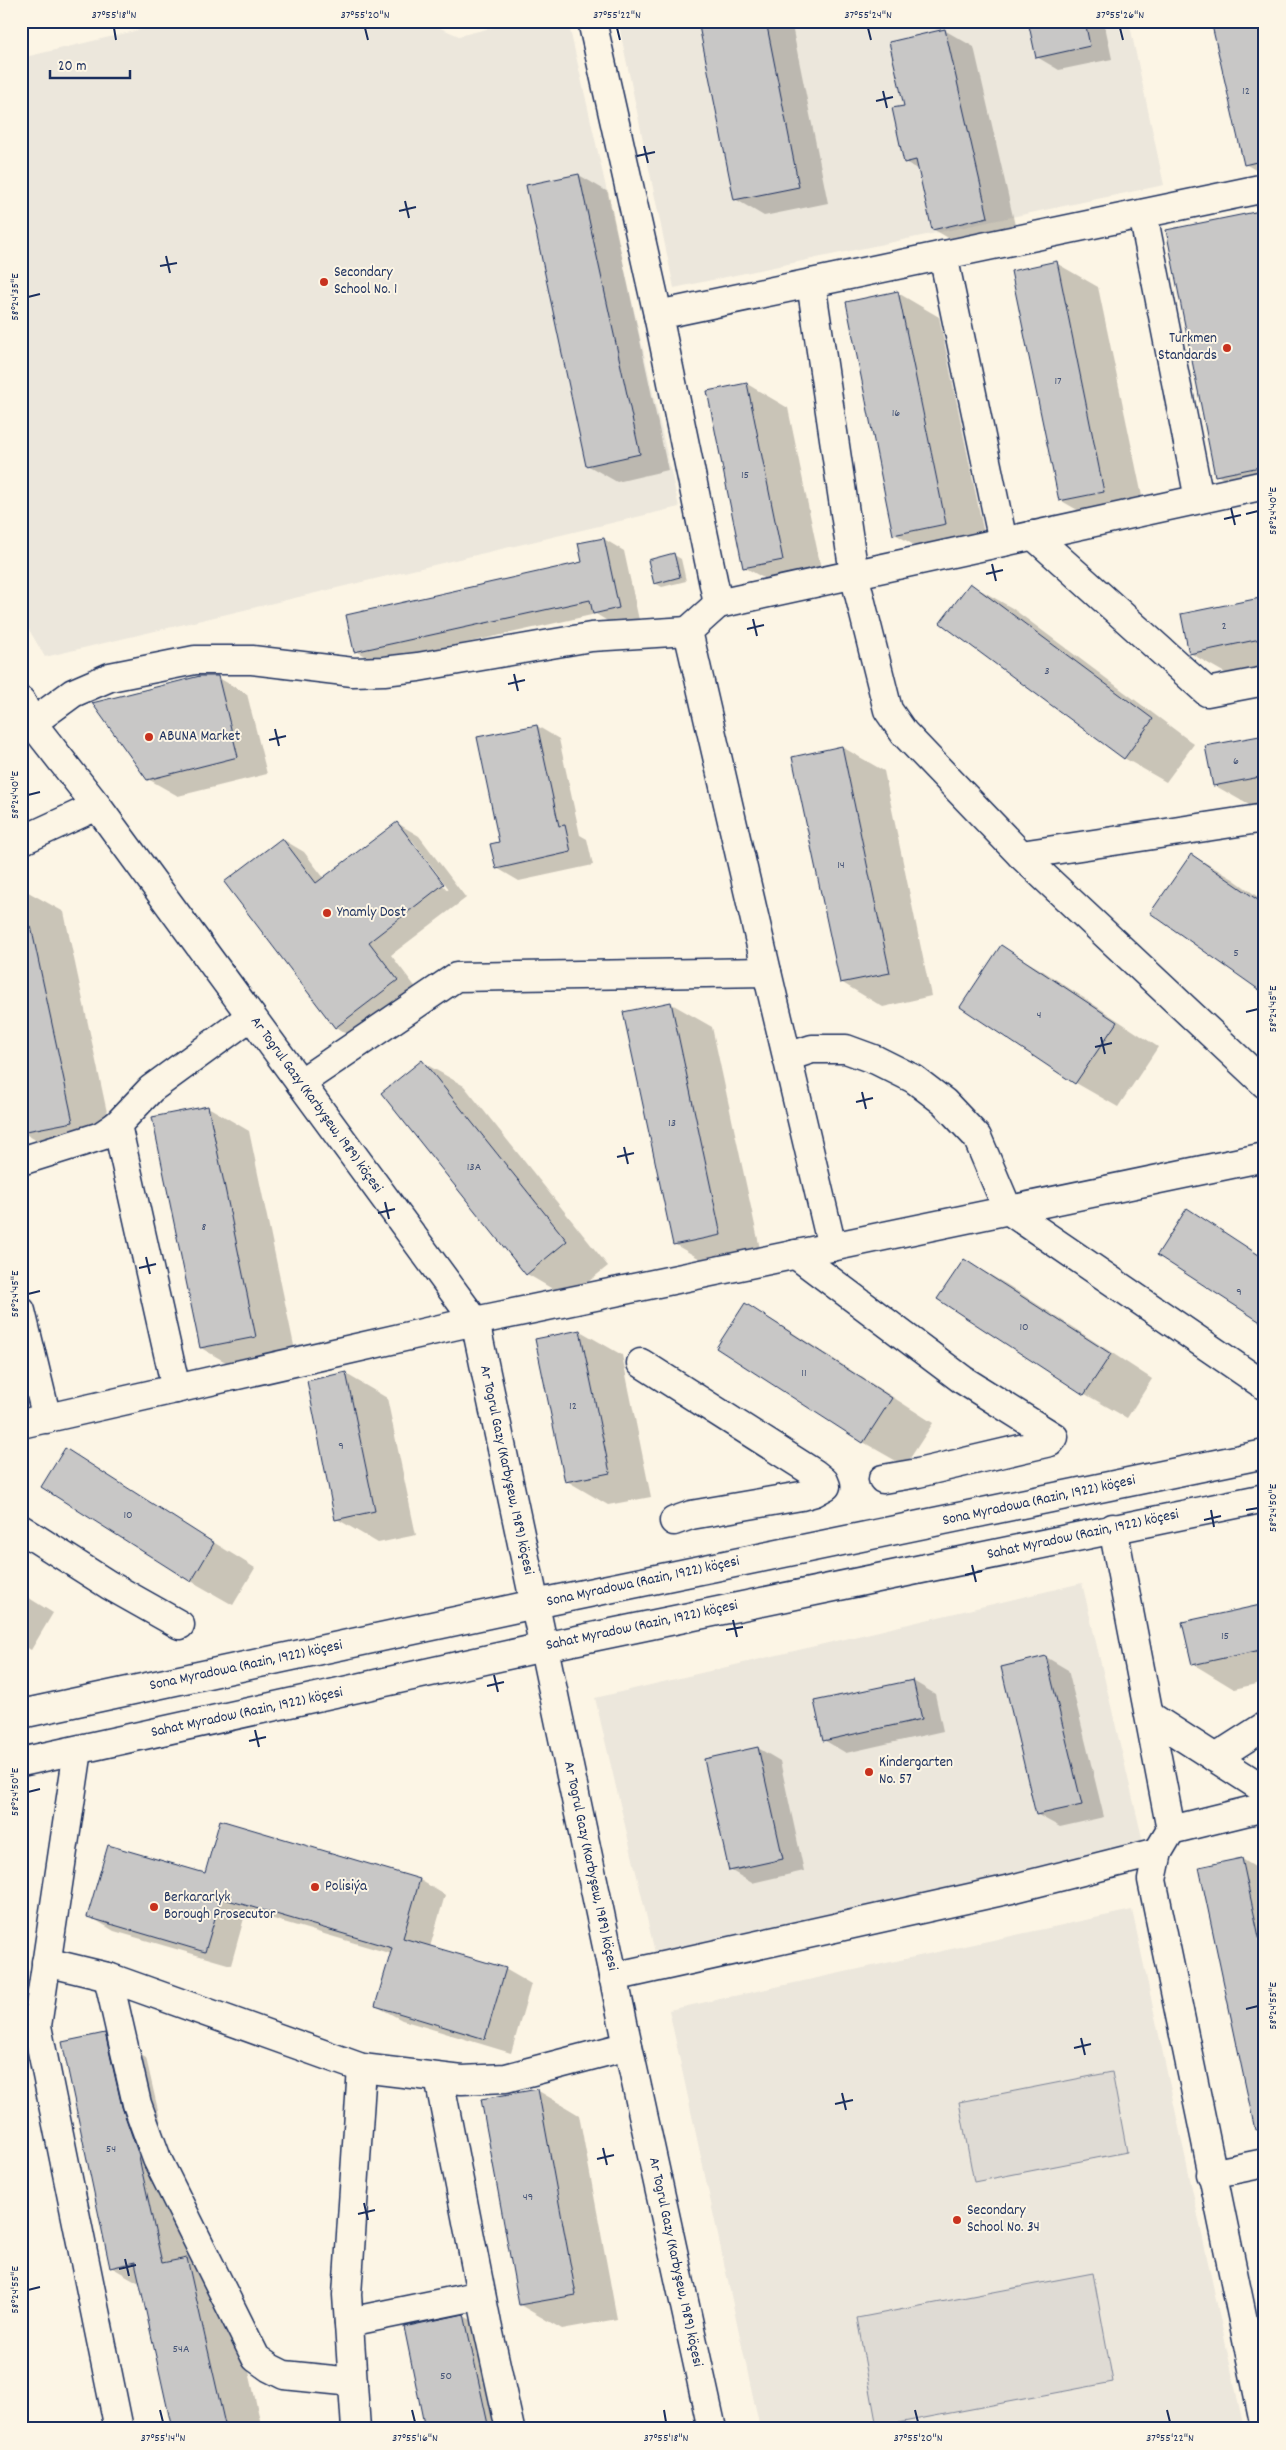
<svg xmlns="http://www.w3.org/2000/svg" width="1286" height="2450" viewBox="0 0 1286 2450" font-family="Dekko,sans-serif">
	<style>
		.built { fill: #ece7dc }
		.green { fill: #dfdbd4; stroke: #7d8599 }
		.shadow { fill: #0003; fill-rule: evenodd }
		.building { fill: #c8c7c6; stroke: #1b2f5e }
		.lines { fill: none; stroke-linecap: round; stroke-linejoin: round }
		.minor-casing { stroke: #1b2f5e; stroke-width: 31 }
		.major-casing { stroke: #1b2f5e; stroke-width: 31 }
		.minor { stroke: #fcf5e5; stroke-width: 28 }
		.major { stroke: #fcf5e5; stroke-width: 28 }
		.ticks { fill: none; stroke: #1b2f5e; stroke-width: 2 }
		.poi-dot { fill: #c8321e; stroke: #fcf5e5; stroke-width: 2 }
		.labels { text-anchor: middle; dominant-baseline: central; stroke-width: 4; stroke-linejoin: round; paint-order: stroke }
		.number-label { font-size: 12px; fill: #465578 }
		.poi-label { font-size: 15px; fill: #1b2f5e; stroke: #fcf5e5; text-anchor: start }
		.street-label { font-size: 15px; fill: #1b2f5e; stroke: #fcf5e5 }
		.neatline { fill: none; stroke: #1b2f5e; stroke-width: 2 }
		.ticks-label { font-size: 12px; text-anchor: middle; fill: #1b2f5e }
	</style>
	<rect width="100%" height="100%" fill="#fcf5e5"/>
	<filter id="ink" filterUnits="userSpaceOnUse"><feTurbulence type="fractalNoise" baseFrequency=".02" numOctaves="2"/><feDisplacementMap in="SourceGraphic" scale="10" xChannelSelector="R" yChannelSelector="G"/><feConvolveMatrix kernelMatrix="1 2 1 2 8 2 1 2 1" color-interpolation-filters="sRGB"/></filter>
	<g filter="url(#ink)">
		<g class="built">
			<polygon points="177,21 424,21 459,36 518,21 568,21 679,507 45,657 21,616 21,58"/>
			<polygon points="618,21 1129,21 1164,185 674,288"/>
			<polygon points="1082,1583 1144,1846 657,1961 595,1698"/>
			<polygon points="1132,1910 1244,2429 760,2429 669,2010"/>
		</g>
		<g class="green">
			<polygon points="1112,2072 1127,2152 974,2182 959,2102"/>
			<polygon points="1093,2273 1113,2382 877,2427 857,2318"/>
		</g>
		<g class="shadow">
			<polygon points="699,21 791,21 828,203 764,216 735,199"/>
			<polygon points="1029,21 1104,21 1112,59 1059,70 1037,57"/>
			<polygon points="1265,21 1265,175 1245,164"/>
			<polygon points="944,30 974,47 1017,234 962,246 933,229 920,170 905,162 905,107"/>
			<polygon points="579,175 608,192 668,470 617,482 587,465"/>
			<polygon points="1265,212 1265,488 1246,492 1217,475"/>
			<polygon points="1056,263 1098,287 1146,515 1102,524 1060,500"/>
			<polygon points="898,293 939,317 987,548 936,558 895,534"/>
			<polygon points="747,384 788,408 824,583 786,591 744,567"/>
			<polygon points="604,539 624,551 639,620 614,625 596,614 376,663 356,651 583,563"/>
			<polygon points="674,555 681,559 686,581 662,587 655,583"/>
			<polygon points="970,584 1012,608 1194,744 1166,782 1124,758"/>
			<polygon points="1265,598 1265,670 1232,677 1190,653"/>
			<polygon points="217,677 247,694 267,774 178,796 148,779"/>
			<polygon points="537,726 559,739 580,835 587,839 593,865 519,881 497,868 501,843"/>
			<polygon points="1265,736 1265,808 1256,809 1214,785"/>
			<polygon points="842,747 884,771 931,996 883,1007 841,982"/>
			<path d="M397 823 419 836 466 898 391 955 420 993 358 1040 336 1027 226 882 282 839 304 852 324 878ZM409 840H412L449 889 447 890Z"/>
			<polygon points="1192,855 1233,879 1265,902 1265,992"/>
			<polygon points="21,888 64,912 114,1145 63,1156 22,1132"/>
			<polygon points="1002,947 1043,971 1158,1047 1118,1107 1076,1083 962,1007"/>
			<polygon points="670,1003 712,1027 762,1258 716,1268 674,1244"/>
			<polygon points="422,1062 464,1086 608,1266 568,1298 527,1274"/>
			<polygon points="208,1107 249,1131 297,1360 243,1372 201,1348"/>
			<polygon points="964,1260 1006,1284 1152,1379 1127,1418 1085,1394"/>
			<polygon points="745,1305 787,1329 933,1423 905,1466 863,1442"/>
			<polygon points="580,1331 622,1355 651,1497 608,1505 567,1481"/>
			<polygon points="21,1374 26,1399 21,1400"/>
			<polygon points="346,1374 387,1398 416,1535 378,1543 337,1519"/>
			<polygon points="65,1450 255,1568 233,1605 191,1581"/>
			<polygon points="21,1593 53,1613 31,1650 21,1644"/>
			<polygon points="1265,1605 1265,1682 1234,1689 1193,1664"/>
			<polygon points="1046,1657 1068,1670 1104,1817 1060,1827 1038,1815"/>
			<polygon points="913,1681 935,1694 943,1731 846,1753 824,1740"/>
			<polygon points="758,1748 780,1761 804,1871 752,1883 730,1870"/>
			<polygon points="221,1822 420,1880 445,1895 430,1947 505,1969 531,1984 511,2053 402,2020 376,2006 392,1954 246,1911 231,1965 114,1931 89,1916 206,1874"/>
			<polygon points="1242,1859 1265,1873 1265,2112"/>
			<polygon points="105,2034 146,2058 163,2132 180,2178 229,2283 262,2429 174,2429 141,2284 111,2267"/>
			<polygon points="537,2090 579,2115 617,2319 562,2329 520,2305"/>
			<polygon points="464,2316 506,2340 525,2429 426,2429"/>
		</g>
		<g class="building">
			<polygon points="698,21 766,21 799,187 734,200"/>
			<polygon points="1028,21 1085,21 1090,46 1036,58"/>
			<polygon points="1211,21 1265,21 1265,160 1244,165"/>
			<polygon points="945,29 988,217 932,230 916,160 904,163 892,108 904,106 889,42"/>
			<polygon points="579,174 640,454 586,466 526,185"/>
			<polygon points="1265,210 1265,466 1215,476 1166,230"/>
			<polygon points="1057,261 1104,492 1059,501 1011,271"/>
			<polygon points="898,291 946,524 893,535 846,302"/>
			<polygon points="747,383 783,560 743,568 707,391"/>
			<polygon points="604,538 619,608 593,614 590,600 354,652 346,615 582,562 578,543"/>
			<polygon points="674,553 680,577 654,584 648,560"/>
			<polygon points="970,583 1153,719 1124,759 940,623"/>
			<polygon points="1265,597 1265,638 1189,654 1181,614"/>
			<polygon points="200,676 218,676 238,757 147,780 92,703"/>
			<polygon points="537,725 559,826 565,825 571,852 496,869 490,844 499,842 477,737"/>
			<polygon points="1265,735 1265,776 1213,786 1205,746"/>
			<polygon points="842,746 890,973 840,983 792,757"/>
			<polygon points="397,822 444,884 369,942 398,980 335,1028 224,882 282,838 316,883"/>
			<polygon points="1191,854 1265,905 1265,994 1150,913"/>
			<polygon points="31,926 73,1122 21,1132 21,927"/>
			<polygon points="1001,945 1117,1022 1075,1084 960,1007"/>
			<polygon points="671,1002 721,1235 673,1245 623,1012"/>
			<polygon points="422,1060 567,1241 526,1275 381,1093"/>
			<polygon points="208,1106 256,1337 200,1348 152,1117"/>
			<polygon points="1187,1208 1265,1259 1265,1325 1157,1255"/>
			<polygon points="964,1259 1111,1354 1084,1395 937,1299"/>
			<polygon points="745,1303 892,1398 863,1443 716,1348"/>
			<polygon points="580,1330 610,1473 565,1482 535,1339"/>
			<polygon points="346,1372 375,1511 335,1520 307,1381"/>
			<polygon points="65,1448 214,1543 191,1582 41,1487"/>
			<polygon points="1265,1604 1265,1649 1192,1665 1182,1622"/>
			<polygon points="1046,1656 1082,1805 1036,1815 1001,1667"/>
			<polygon points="913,1680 922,1719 823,1741 814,1701"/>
			<polygon points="758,1747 783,1859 729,1871 704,1759"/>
			<polygon points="220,1820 420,1879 403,1938 506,1968 485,2039 375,2006 392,1948 221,1898 205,1952 87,1917 108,1845 205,1873"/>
			<polygon points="1242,1858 1265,1965 1265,2129 1255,2130 1199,1867"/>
			<polygon points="105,2033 122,2107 138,2153 162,2263 187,2258 226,2429 172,2429 135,2262 110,2268 62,2042"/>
			<polygon points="538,2089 576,2295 519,2305 481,2099"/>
			<polygon points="464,2314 489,2429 425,2429 404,2327"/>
		</g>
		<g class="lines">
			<defs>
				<g id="minor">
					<polyline points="592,21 658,315 1265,188"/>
					<polyline points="1143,214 1199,499"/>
					<polyline points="943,255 1003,542"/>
					<polyline points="811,283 854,574 888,710 904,733 1021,855 1265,1084"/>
					<polyline points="658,315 718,604 1265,485"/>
					<polyline points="1033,535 1207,692 1265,681"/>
					<polyline points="718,604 688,631 767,972"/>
					<polyline points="21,701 32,723 97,806 475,1321 628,2046 712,2429"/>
					<polyline points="32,723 73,693 110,677 195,660 252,660 353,672 384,671 418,667 591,637 688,631"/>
					<polyline points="21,841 97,806"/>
					<polyline points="1021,855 1265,818"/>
					<polyline points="787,1057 812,1049 846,1049 876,1060 914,1079 944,1102 977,1137 1008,1210 1265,1386"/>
					<polyline points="300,1083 456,977 767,972 832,1247"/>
					<polyline points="117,1125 176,1389"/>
					<polyline points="21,1161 101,1136 117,1125 151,1089 251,1016"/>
					<polyline points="795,1254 963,1380 1054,1437 1050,1442 918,1473 883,1479"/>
					<polyline points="21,1311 47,1419"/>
					<polyline points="641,1363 814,1473 824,1481 826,1486 815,1492 801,1496 691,1515 674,1521"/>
					<polyline points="21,1424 475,1321 1265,1157"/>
					<polyline points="1113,1528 1171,1830 1158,1852 1152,1880 1265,2427"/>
					<polyline points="21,1529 109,1585 180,1625"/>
					<polyline points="1150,1716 1265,1790"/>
					<polyline points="78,1750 37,2026 119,2429"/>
					<polyline points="1215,1758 1265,1726"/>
					<polyline points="1171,1830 1265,1807"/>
					<polyline points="46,1962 108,1977 362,2068 462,2080 506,2078 628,2046"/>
					<polyline points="108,1977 137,2104 157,2159 256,2358 270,2368 284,2375 353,2382"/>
					<polyline points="613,1977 1011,1889 1158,1852"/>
					<polyline points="439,2078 487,2324 510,2429"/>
					<polyline points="1211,2174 1265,2163"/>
					<polyline points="349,2322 481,2295"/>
					<polyline points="356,2429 347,2295 362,2068"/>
				</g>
				<g id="major">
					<polyline points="21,1714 535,1604 1265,1454"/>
					<polyline points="21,1762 544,1647 1265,1498"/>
				</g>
			</defs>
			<use href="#minor" class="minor-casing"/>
			<use href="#major" class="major-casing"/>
			<use href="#minor" class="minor"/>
			<use href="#major" class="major"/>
		</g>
	</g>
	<path class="ticks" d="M114 28 116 40M365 28 368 40M617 28 620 40M868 28 871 40M1120 28 1123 40M883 91 887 108M876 101 893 97M644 146 648 163M637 156 655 152M405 201 409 218M399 211 416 207M166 256 170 273M160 266 177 263M28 297 40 294M1231 508 1235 525M1246 514 1258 511M1224 519 1241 515M992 564 996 581M986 574 1003 570M753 619 757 636M747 629 764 625M514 674 518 691M508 684 525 680M275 729 279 746M269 740 286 736M28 795 40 792M1246 1012 1258 1009M1101 1037 1105 1054M1095 1047 1112 1043M862 1092 866 1109M856 1102 873 1098M624 1147 628 1164M617 1157 634 1153M385 1202 389 1219M378 1213 395 1209M146 1257 150 1274M139 1268 156 1264M28 1294 40 1291M1211 1510 1214 1527M1246 1510 1258 1508M1204 1520 1221 1516M972 1565 976 1582M965 1575 982 1571M733 1620 737 1637M726 1630 743 1627M494 1675 498 1692M487 1686 504 1682M255 1730 259 1747M249 1741 266 1737M28 1792 40 1789M1246 2009 1258 2006M1081 2038 1085 2055M1074 2048 1091 2044M842 2093 846 2110M835 2104 853 2100M603 2148 607 2165M597 2159 614 2155M364 2203 368 2220M358 2214 375 2210M125 2259 129 2276M119 2269 136 2265M28 2290 40 2287M160 2410 163 2422M412 2410 415 2422M664 2410 666 2422M915 2410 918 2422M1167 2410 1170 2422"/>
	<g class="poi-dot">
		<circle cx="324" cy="282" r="5"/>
		<circle cx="1227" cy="348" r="5"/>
		<circle cx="149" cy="737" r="5"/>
		<circle cx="327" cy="913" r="5"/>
		<circle cx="869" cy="1772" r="5"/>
		<circle cx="315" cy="1887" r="5"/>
		<circle cx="154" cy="1907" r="5"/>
		<circle cx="957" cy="2220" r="5"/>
	</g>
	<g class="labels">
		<g class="number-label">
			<text x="1246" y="91">12</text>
			<text x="1058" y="381">17</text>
			<text x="896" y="413">16</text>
			<text x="745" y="475">15</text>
			<text x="1224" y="626">2</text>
			<text x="1047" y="671">3</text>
			<text x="1236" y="761">6</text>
			<text x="841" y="865">14</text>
			<text x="1236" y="953">5</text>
			<text x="1039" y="1015">4</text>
			<text x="672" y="1123">13</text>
			<text x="474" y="1167">13A</text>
			<text x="204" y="1227">8</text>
			<text x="1239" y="1292">9</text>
			<text x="1024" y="1327">10</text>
			<text x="804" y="1373">11</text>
			<text x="573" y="1406">12</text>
			<text x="341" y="1446">9</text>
			<text x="128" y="1515">10</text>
			<text x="1225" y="1636">15</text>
			<text x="111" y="2149">54</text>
			<text x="528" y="2197">49</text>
			<text x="181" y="2349">54A</text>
			<text x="446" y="2376">50</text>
		</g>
		<g class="poi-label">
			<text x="334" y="273">Secondary<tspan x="334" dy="17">School No. 1</tspan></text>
			<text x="1217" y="339" text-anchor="end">Turkmen<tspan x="1217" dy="17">Standards</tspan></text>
			<text x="159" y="737">ABUNA Market</text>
			<text x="337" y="913">Ynamly Dost</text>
			<text x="879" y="1763">Kindergarten<tspan x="879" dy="17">No. 57</tspan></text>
			<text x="325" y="1887">Polisiýa</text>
			<text x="164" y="1898">Berkararlyk<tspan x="164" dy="17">Borough Prosecutor</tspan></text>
			<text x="967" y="2211">Secondary<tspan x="967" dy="17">School No. 34</tspan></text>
		</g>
		<g class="street-label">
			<text transform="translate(316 1105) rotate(54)">Ar Togrul Gazy (Karbyşew, 1989) köçesi</text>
			<text transform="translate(506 1470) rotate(78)">Ar Togrul Gazy (Karbyşew, 1989) köçesi</text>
			<text transform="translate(1039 1501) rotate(-12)">Sona Myradowa (Razin, 1922) köçesi</text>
			<text transform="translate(1083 1535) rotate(-12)">Sahat Myradow (Razin, 1922) köçesi</text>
			<text transform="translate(643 1582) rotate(-12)">Sona Myradowa (Razin, 1922) köçesi</text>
			<text transform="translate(642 1626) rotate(-12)">Sahat Myradow (Razin, 1922) köçesi</text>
			<text transform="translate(246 1666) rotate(-12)">Sona Myradowa (Razin, 1922) köçesi</text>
			<text transform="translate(247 1713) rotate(-12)">Sahat Myradow (Razin, 1922) köçesi</text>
			<text transform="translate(590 1866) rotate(78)">Ar Togrul Gazy (Karbyşew, 1989) köçesi</text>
			<text transform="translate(675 2262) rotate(78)">Ar Togrul Gazy (Karbyşew, 1989) köçesi</text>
		</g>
	</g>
	<rect width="1286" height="2450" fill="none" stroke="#fcf5e5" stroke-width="55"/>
	<path d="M50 70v8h80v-8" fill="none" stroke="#1b2f5e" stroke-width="2.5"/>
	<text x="58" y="70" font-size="15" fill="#1b2f5e" stroke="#fcf5e5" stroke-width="4" paint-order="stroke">20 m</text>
	<rect x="28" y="28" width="1230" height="2394" class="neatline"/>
	<g class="ticks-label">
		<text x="114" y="18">37°55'18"N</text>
		<text x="365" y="18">37°55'20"N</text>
		<text x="617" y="18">37°55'22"N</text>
		<text x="868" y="18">37°55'24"N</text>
		<text x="1120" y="18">37°55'26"N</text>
		<text transform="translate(14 297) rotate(-90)" y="4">58°24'35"E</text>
		<text transform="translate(1272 511) rotate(-90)" y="4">58°24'40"E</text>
		<text transform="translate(14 795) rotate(-90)" y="4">58°24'40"E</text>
		<text transform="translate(1272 1009) rotate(-90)" y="4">58°24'45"E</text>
		<text transform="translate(14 1294) rotate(-90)" y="4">58°24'45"E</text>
		<text transform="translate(1272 1508) rotate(-90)" y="4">58°24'50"E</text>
		<text transform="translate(14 1792) rotate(-90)" y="4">58°24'50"E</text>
		<text transform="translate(1272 2006) rotate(-90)" y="4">58°24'55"E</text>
		<text transform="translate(14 2290) rotate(-90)" y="4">58°24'55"E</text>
		<text x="163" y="2441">37°55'14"N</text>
		<text x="415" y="2441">37°55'16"N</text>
		<text x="666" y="2441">37°55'18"N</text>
		<text x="918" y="2441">37°55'20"N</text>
		<text x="1170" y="2441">37°55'22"N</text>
	</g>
</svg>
